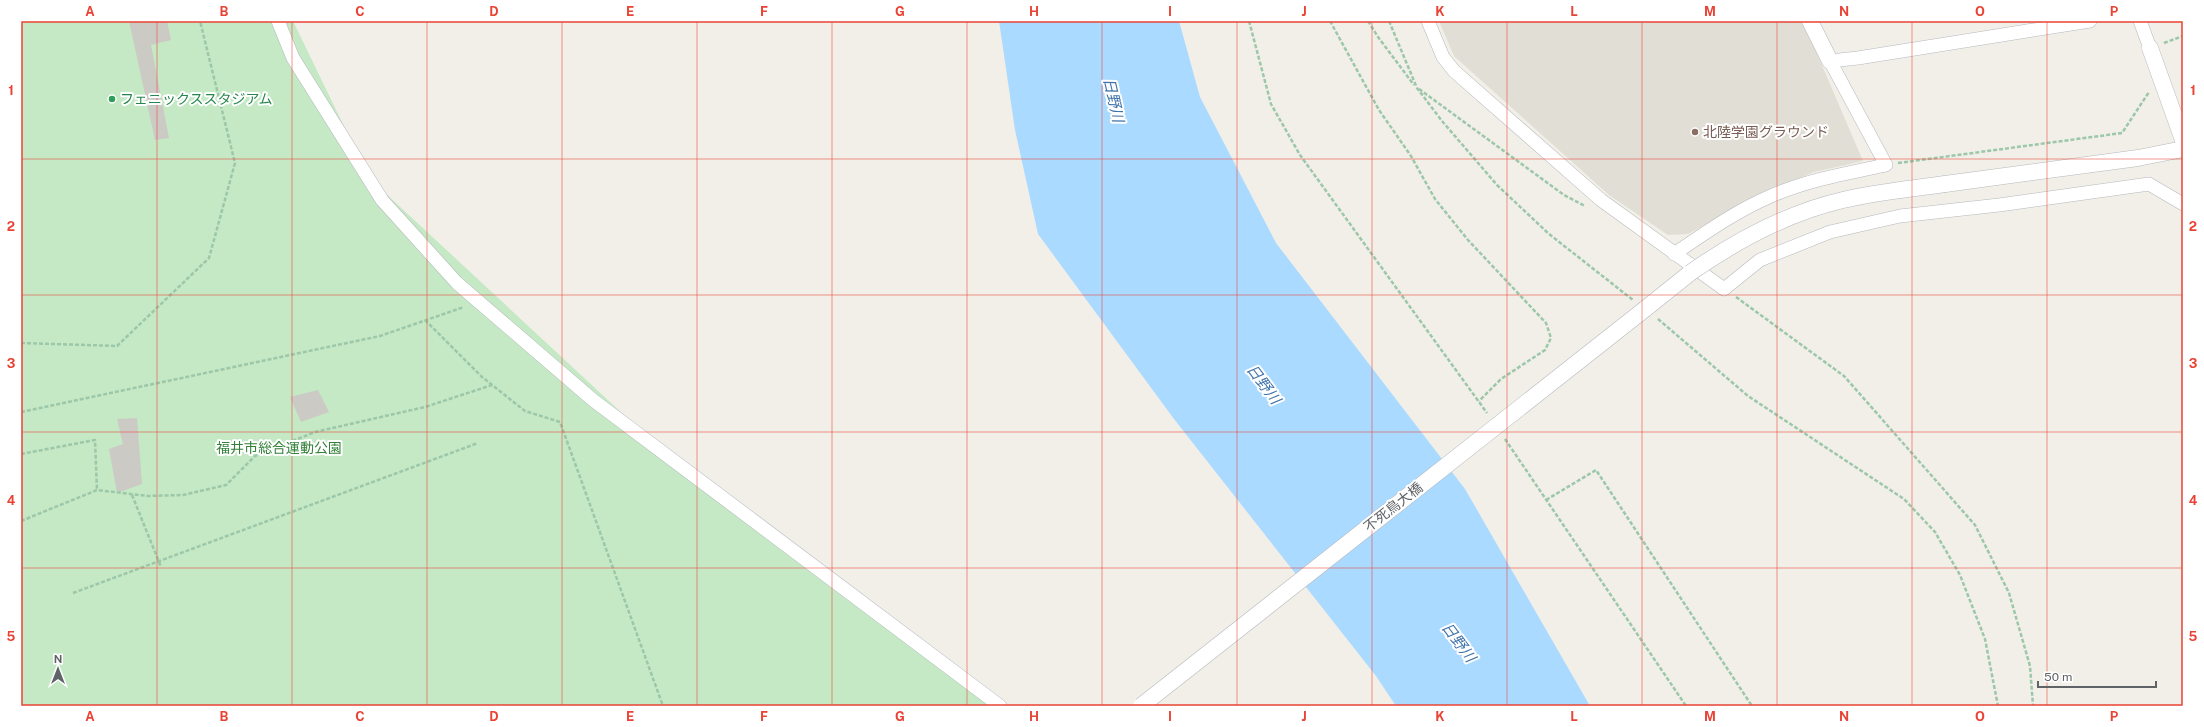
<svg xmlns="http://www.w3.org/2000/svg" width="2204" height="727" viewBox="0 0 2204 727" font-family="'Public Sans','Noto Sans JP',sans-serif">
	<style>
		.education { fill: #e1ded6 }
		.green { fill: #c5e8c5 }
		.water { fill: #aadaff }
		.building { fill: #cccac5 }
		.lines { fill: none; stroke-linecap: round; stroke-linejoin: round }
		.minor-casing { stroke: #b5b8bc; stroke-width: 14 }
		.tertiary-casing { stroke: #b5b8bc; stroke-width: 17 }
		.path { stroke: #9cc7a9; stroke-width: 2.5; stroke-dasharray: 4 2; stroke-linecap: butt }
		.minor { stroke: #fff; stroke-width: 13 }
		.tertiary { stroke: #fff; stroke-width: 16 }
		.tertiary-bridge-casing { stroke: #b5b8bc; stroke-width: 17; stroke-linecap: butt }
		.tertiary-bridge { stroke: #fff; stroke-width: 16 }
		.grid { fill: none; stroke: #ea4335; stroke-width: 1; stroke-opacity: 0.55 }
		.leisure-dot { fill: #2e9e5b; stroke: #fff; stroke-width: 1.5 }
		.education-dot { fill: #8d6e63; stroke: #fff; stroke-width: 1.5 }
		.labels { text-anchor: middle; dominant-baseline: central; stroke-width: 4; stroke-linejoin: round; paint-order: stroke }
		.leisure-label { font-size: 14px; fill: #27864d; stroke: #fff; text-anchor: start }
		.education-label { font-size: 14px; fill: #785e54; stroke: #fff; text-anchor: start }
		.park-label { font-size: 14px; fill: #348238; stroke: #fff }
		.street-label { font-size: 14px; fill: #5f6368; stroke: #fff }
		.water-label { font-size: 15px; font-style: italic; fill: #4174aa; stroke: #fff }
		.neatline { fill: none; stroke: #ea4335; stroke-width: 1.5 }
		.grid-label { font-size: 13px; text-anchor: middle; font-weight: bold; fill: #ea4335 }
	</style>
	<rect width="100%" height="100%" fill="#f1efe8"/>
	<polygon class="education" points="1439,21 1803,21 1863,161 1814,172 1768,191 1688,234 1668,235 1609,195 1454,56"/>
	<polygon class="green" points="21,21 293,21 369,178 666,454 999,706 21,706"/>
	<polygon class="water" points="999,21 1179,21 1200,97 1276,243 1465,489 1590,706 1396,706 1376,676 1174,419 1038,234 1015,130"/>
	<g class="building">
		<polygon points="129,21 167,21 171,40 151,45 169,138 155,140"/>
		<polygon points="318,390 329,412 301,422 290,397"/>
		<polygon points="137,418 142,484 117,493 109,449 123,444 117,419"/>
	</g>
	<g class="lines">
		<defs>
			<g id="minor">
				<polyline points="278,21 293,58 382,200 457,283 593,400 1000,706"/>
				<polyline points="1428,21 1443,57 1454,71 1601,200 1724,289 1760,260 1830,232 1900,216 1999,205 2149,184 2183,204"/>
				<polyline points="2140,21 2150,48"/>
				<path d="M1674 254C1705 233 1736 211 1771 196 1808 180 1847 173 1886 165L1830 61 1858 58 2090 21"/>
			</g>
			<g id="tertiary">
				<polyline points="1810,21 1830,61"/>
				<polyline points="2150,48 2183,140"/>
				<polyline points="1945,184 2138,158 2183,149"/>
				<polyline points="1645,309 1690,273"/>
			</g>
		</defs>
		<use href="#minor" class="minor-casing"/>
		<use href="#tertiary" class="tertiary-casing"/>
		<g class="path">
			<polyline points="1249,21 1271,104 1300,155 1487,413"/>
			<polyline points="1330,21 1379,110 1411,156 1435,199 1468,240 1546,323 1551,338 1545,350 1501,379 1479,401"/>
			<polyline points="1368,21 1378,37 1414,85"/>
			<polyline points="1389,21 1417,88 1442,121 1497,185 1549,234 1633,300"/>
			<polyline points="2164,43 2183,36"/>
			<polyline points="1419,89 1564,195 1585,206"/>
			<polyline points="1898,163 2122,133 2149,92"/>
			<polyline points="1736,297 1844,376 1975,525 2009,593 2030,666 2033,706"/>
			<polyline points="1658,319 1748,396 1904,499 1935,532 1960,575 1985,639 1998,706"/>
			<polyline points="425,320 482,377 525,411 560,422 663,706"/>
			<polyline points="21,343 117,346 209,258 235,163 200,21"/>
			<polyline points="21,412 380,336 464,307"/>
			<polyline points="1505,439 1686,706"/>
			<polyline points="21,454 95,440 97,490"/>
			<polyline points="132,495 161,567"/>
			<polyline points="1546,500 1596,470 1752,706"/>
			<polyline points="21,521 97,490 148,496 183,495 226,485 255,456 315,432 425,407 492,385"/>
			<polyline points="73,593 478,443"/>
			<polyline points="21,704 22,706"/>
		</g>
		<use href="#minor" class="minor"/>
		<use href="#tertiary" class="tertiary"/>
		<defs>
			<g id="tertiary-bridge">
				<path d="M1690 273C1737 240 1787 213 1843 200 1876 192 1911 189 1945 184"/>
				<polyline points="1141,706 1645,309"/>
			</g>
		</defs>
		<use href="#tertiary-bridge" class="tertiary-bridge-casing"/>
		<use href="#tertiary-bridge" class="tertiary-bridge"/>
	</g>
	<path class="grid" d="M157 21V706M292 21V706M427 21V706M562 21V706M697 21V706M832 21V706M967 21V706M1102 21V706M1237 21V706M1372 21V706M1507 21V706M1642 21V706M1777 21V706M1912 21V706M2047 21V706M21 159H2183M21 295H2183M21 432H2183M21 568H2183"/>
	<circle class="leisure-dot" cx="112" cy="99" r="4"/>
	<circle class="education-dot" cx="1695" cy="132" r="4"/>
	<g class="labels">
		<g class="leisure-label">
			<text x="120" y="99">フェニックススタジアム</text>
		</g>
		<g class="education-label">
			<text x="1703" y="132">北陸学園グラウンド</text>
		</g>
		<g class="park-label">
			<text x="279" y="448">福井市総合運動公園</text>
		</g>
		<g class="street-label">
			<text transform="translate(1393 507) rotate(-38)">不死鳥大橋</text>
		</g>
		<g class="water-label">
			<text transform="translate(1114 100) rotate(77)">日野川</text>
			<text transform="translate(1264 384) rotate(53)">日野川</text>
			<text transform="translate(1459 642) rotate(53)">日野川</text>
		</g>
	</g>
	<rect width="2204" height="727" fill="none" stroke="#ffffff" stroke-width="44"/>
	<g transform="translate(58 669)" stroke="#ffffff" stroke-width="3" paint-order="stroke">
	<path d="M0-3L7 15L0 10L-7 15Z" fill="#5f6368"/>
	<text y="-6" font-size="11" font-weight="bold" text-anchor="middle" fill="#5f6368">N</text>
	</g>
	<path d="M2038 681v6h118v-6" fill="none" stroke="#5f6368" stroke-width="2"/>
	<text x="2044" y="681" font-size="12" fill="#5f6368" stroke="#ffffff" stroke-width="3" paint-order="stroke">50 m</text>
	<rect x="22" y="22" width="2160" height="683" class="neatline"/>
	<g class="grid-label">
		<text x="90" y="16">A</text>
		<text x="224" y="16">B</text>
		<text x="360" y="16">C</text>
		<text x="494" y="16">D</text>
		<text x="630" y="16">E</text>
		<text x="764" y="16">F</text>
		<text x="900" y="16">G</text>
		<text x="1034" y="16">H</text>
		<text x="1170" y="16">I</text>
		<text x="1304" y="16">J</text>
		<text x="1440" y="16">K</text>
		<text x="1574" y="16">L</text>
		<text x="1710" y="16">M</text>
		<text x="1844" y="16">N</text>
		<text x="1980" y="16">O</text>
		<text x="2114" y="16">P</text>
		<text x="11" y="95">1</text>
		<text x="2193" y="95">1</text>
		<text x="11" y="231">2</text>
		<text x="2193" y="231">2</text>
		<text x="11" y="368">3</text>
		<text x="2193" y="368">3</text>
		<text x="11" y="505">4</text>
		<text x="2193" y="505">4</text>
		<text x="11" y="641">5</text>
		<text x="2193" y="641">5</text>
		<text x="90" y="721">A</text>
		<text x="224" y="721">B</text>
		<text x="360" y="721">C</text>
		<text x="494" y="721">D</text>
		<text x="630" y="721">E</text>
		<text x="764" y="721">F</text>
		<text x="900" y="721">G</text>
		<text x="1034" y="721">H</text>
		<text x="1170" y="721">I</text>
		<text x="1304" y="721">J</text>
		<text x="1440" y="721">K</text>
		<text x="1574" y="721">L</text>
		<text x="1710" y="721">M</text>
		<text x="1844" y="721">N</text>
		<text x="1980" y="721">O</text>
		<text x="2114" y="721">P</text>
	</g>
</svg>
